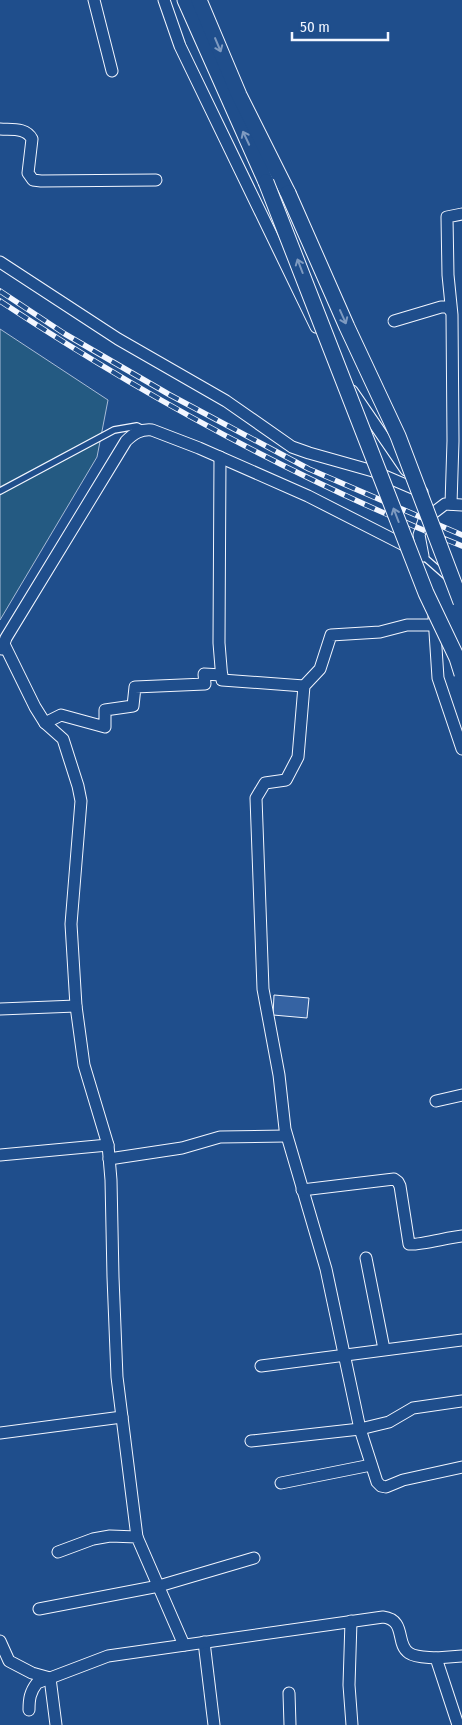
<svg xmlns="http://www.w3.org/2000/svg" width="462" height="1725" viewBox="0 0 462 1725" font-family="'Fira Sans Condensed',sans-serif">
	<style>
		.green { fill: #245a82; stroke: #a8bbd7 }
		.building { fill: #3563a3; stroke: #f2f6ff }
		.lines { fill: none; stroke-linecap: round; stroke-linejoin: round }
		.service-casing { stroke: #f2f6ff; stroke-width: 8 }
		.minor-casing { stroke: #f2f6ff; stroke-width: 13 }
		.tertiary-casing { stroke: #f2f6ff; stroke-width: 17 }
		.service { stroke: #1f4e8c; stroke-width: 5.5 }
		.minor { stroke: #1f4e8c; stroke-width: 11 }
		.tertiary { stroke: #1f4e8c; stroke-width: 15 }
		.rail-casing { stroke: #f2f6ff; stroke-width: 5.5 }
		.rail { stroke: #1f4e8c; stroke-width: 4; stroke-dasharray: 11; stroke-linecap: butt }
		.tertiary-bridge-casing { stroke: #f2f6ff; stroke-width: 17; stroke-linecap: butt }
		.tertiary-bridge { stroke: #1f4e8c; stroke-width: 15 }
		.oneway { stroke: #7e9ac0 }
	</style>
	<rect width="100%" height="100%" fill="#1f4e8c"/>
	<polygon class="green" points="0,329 108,400 97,457 0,620"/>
	<polygon class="building" points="274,995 309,998 307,1018 273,1015"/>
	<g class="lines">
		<defs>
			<g id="service">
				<polyline points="0,491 114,430 137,426 143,429"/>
				<polyline points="423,556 448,578"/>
			</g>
			<g id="minor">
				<polyline points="94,0 112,71"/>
				<polyline points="164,0 180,46 316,327"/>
				<path d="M0 129C11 130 26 127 32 139L28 173 33 180 41 181 156 180"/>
				<polyline points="0,262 118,339 226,401 292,447 309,453 373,471 422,492"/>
				<polyline points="394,321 441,307 447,307 450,310"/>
				<polyline points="352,391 406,470"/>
				<polyline points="220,457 219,643 222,680 304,686"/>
				<polyline points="451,504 453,441 452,315 448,275 447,217 462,214"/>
				<polyline points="423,556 419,535 424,520 445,504 462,505"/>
				<polyline points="434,617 438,678 462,749"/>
				<polyline points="434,625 407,625 380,632 331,635 320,669 304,686 298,757 286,780 265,783 256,798 263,989 279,1075 285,1129 326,1269 360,1429 377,1482 381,1486 386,1487 403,1480 462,1467"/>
				<polyline points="4,644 35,707 45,723 63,739 78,786 81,801 71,924 76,1006 84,1065 108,1145 111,1180 113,1277 117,1377 137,1537"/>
				<path d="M2 649 6 638 126 441C134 433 141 429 152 430L199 448 308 496 410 548"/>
				<polyline points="45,723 61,715 105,727 105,710 133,706 135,687 205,684 204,674 222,675"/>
				<polyline points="0,1009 76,1006"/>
				<polyline points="436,1101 462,1095"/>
				<polyline points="0,1155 108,1145"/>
				<polyline points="109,1159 182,1148 220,1137 286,1136"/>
				<path d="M302 1190 394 1179 398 1182 400 1186 409 1244C415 1246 450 1237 462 1236"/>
				<polyline points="366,1258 384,1349"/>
				<polyline points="261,1366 462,1340"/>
				<polyline points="0,1433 122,1417"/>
				<polyline points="251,1441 360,1429 389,1422 413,1408 462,1401"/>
				<polyline points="281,1483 371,1465"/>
				<polyline points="58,1552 93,1539 110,1536 137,1537 184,1645"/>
				<polyline points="39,1609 159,1586 254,1558"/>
				<polyline points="351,1621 349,1685 352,1725"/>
				<polyline points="0,1641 9,1661 32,1673 50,1678 56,1725"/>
				<polyline points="204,1642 214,1725"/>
				<polyline points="436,1658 462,1656"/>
				<polyline points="289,1693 290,1725"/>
				<path d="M29 1710C29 1699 30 1692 37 1683L108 1656 383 1617C407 1620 395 1644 409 1653 416 1658 428 1657 436 1658L458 1725"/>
			</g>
			<g id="tertiary">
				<polyline points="185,0 266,182"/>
				<polyline points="199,0 239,95 288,193"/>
			</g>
		</defs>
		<use href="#service" class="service-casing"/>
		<use href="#minor" class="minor-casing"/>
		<use href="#tertiary" class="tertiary-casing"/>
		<use href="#service" class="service"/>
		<use href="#minor" class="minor"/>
		<use href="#tertiary" class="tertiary"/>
		<defs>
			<g id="rail">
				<polyline points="0,291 65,334 170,395 309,469 462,535"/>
				<path d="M0 301C145 397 300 481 462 546"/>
			</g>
		</defs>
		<use href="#rail" class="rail-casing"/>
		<use href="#rail" class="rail"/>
		<defs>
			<g id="tertiary-bridge">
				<polyline points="266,182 426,593 457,658 462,674"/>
				<polyline points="288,193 347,327 398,436 461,602"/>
			</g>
		</defs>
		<use href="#tertiary-bridge" class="tertiary-bridge-casing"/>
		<use href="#tertiary-bridge" class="tertiary-bridge"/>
	</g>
	<defs><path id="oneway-shaft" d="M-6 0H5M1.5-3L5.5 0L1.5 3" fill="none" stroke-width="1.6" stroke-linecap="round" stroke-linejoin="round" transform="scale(1.25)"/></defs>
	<g class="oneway">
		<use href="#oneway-shaft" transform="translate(218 45) rotate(67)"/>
		<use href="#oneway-shaft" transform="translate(246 138) rotate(-115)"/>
		<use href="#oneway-shaft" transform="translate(300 266) rotate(-111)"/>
		<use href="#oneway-shaft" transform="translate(343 317) rotate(66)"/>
		<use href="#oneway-shaft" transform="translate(396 515) rotate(-111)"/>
	</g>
	<path d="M292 32v8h96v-8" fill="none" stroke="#f2f6ff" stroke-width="2.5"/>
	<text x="300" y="32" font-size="15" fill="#f2f6ff" stroke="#1f4e8c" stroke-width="4" paint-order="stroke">50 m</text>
</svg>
